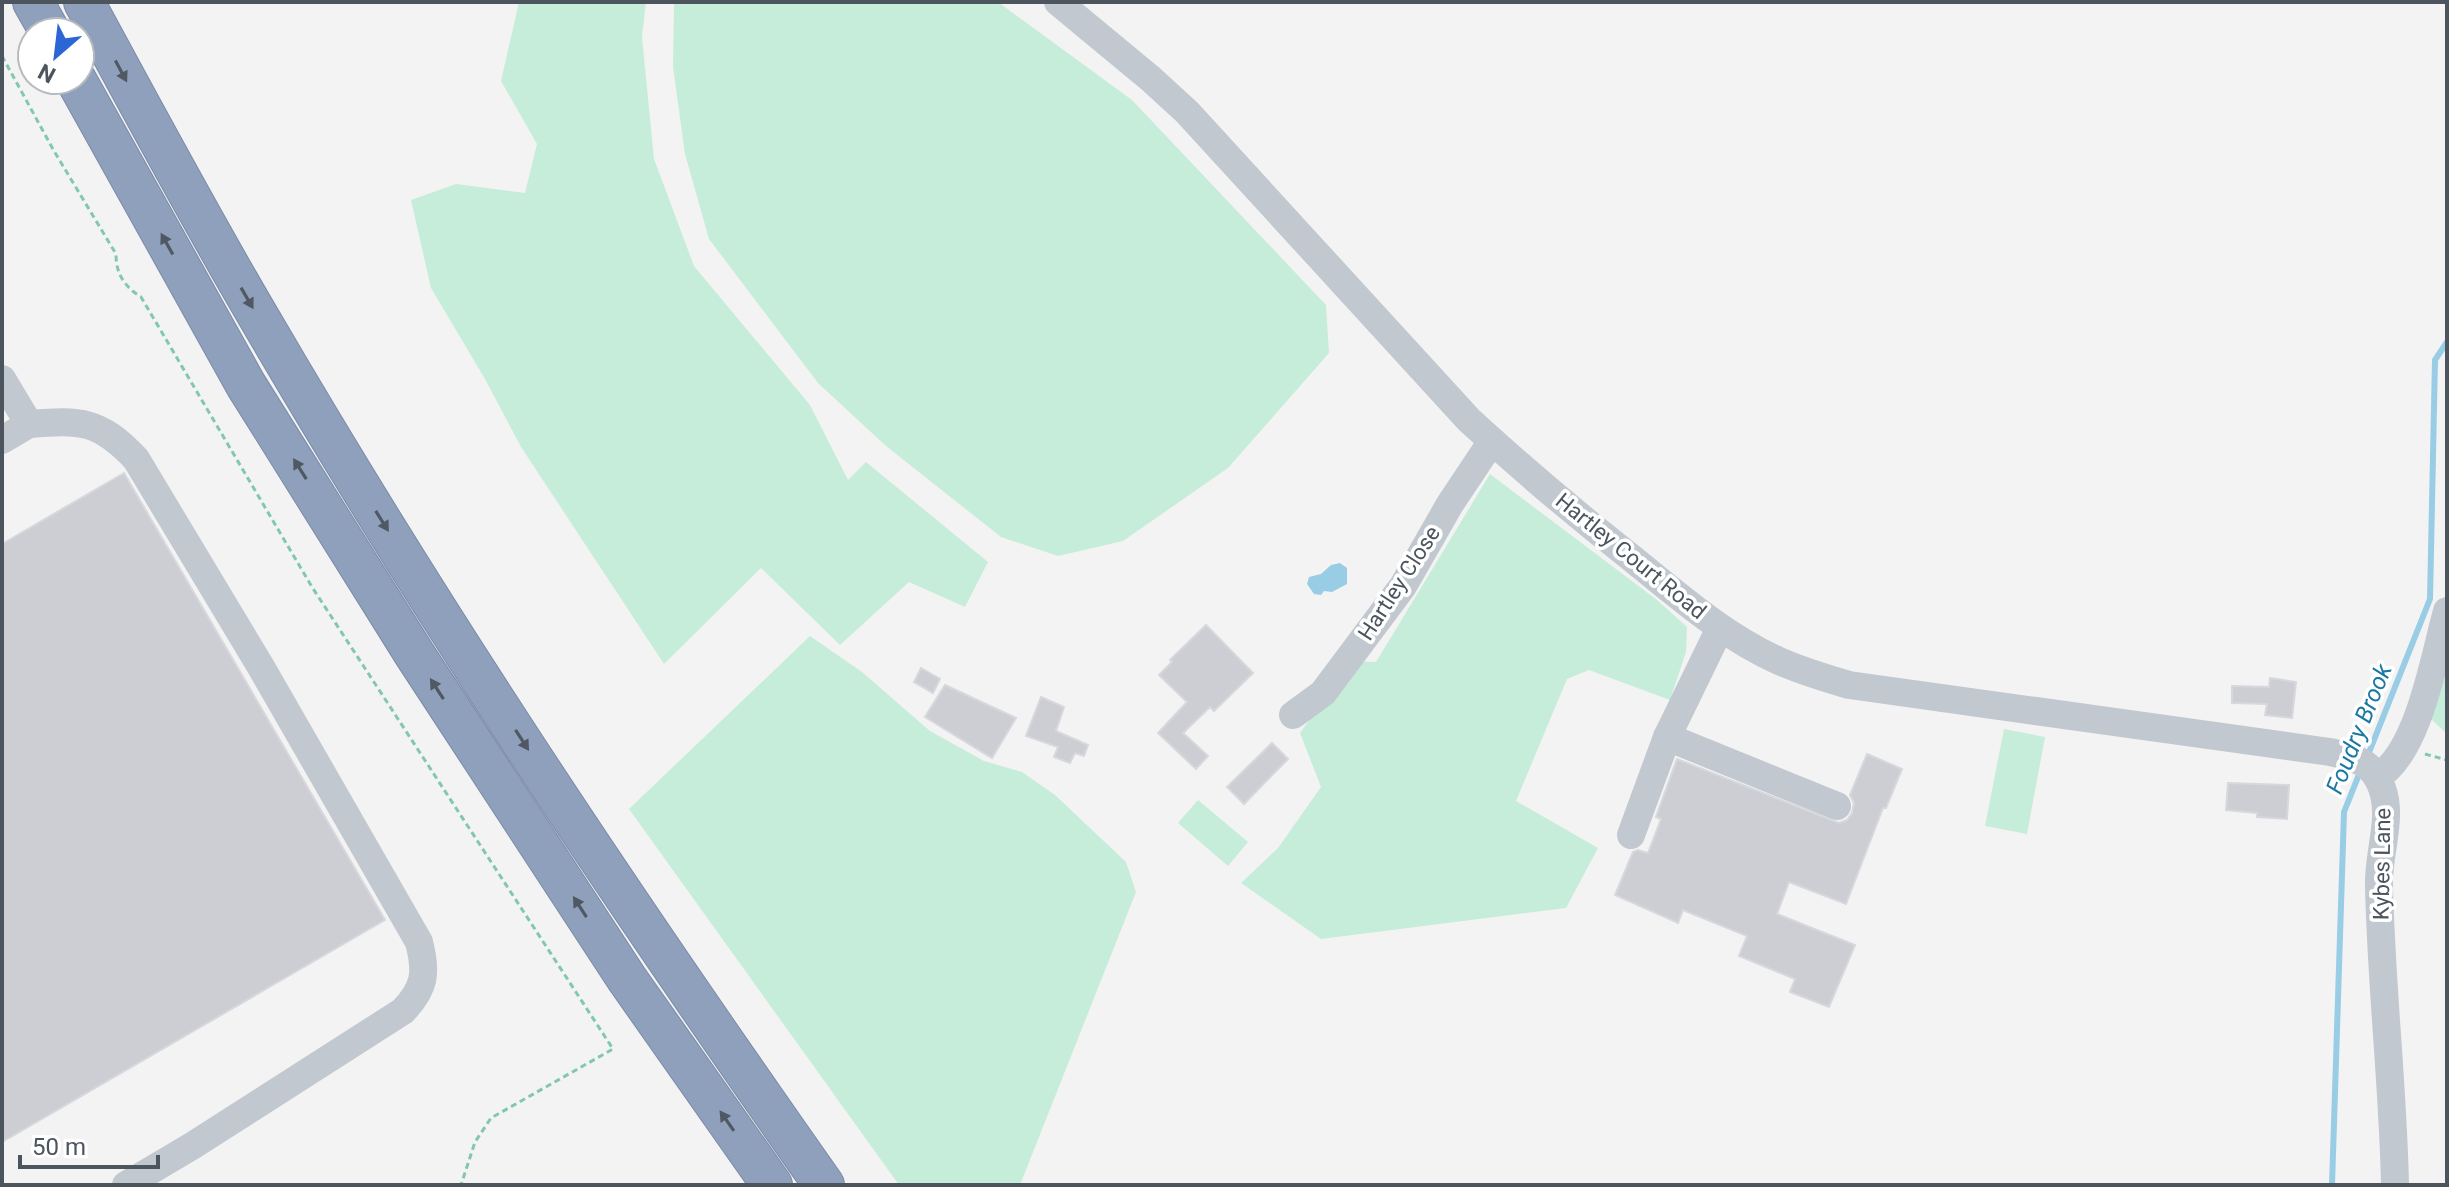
<svg xmlns="http://www.w3.org/2000/svg" width="2449" height="1187" viewBox="0 0 2449 1187" font-family="Roboto,sans-serif">
	<style>
		.green { fill: #c6edd9 }
		.water { fill: #98cde5 }
		.lines { fill: none; stroke-linecap: round; stroke-linejoin: round }
		.stream { stroke: #98cde5; stroke-width: 6 }
		.building { fill: #cdced4; stroke: #d7d8dd; stroke-width: 2 }
		.highway-casing { stroke: #7a8ba8; stroke-width: 42 }
		.path { stroke: #81c8ac; stroke-width: 3; stroke-dasharray: 6 4; stroke-linecap: butt }
		.minor { stroke: #c2c8cf; stroke-width: 28 }
		.highway { stroke: #8fa0bc; stroke-width: 40 }
		.oneway { fill: #4f5863 }
		.labels { text-anchor: middle; dominant-baseline: central; stroke-width: 7; stroke-linejoin: round; paint-order: stroke }
		.street-label { font-size: 22px; fill: #4c545e; stroke: #fff }
		.water-label { font-size: 24px; font-style: italic; fill: #1a78a3; stroke: #fff }
	</style>
	<rect width="100%" height="100%" fill="#f4f3f3"/>
	<g class="green">
		<polygon points="519,2 646,2 642,37 654,159 694,266 810,405 848,480 866,462 988,562 965,607 909,582 840,645 761,568 664,664 521,447 485,379 431,288 411,200 456,184 525,193 537,144 501,81"/>
		<polygon points="674,2 998,2 1132,100 1326,305 1329,353 1228,468 1123,541 1058,556 1001,537 886,446 818,383 709,239 685,154 673,67"/>
		<polygon points="1490,474 1657,600 1687,627 1686,652 1670,700 1589,670 1567,679 1516,801 1598,848 1566,908 1321,939 1241,883 1278,848 1321,787 1300,733 1350,661 1376,662"/>
		<polygon points="810,636 862,672 930,731 984,761 1022,772 1055,795 1126,862 1136,892 1020,1185 899,1185 629,809"/>
		<polygon points="2447,663 2447,734 2430,718"/>
		<polygon points="2004,729 2045,737 2027,834 1985,826"/>
		<polygon points="1198,800 1248,842 1228,866 1178,823"/>
	</g>
	<polygon class="water" points="1340,563 1347,568 1347,584 1332,592 1324,591 1321,595 1314,594 1307,584 1309,577 1321,574 1331,565"/>
	<g class="lines">
		<g class="stream">
			<polyline points="2368,755 2430,599 2435,360 2447,342"/>
			<polyline points="2332,1185 2344,812 2360,772"/>
		</g>
	</g>
	<g class="building">
		<polygon points="124,473 385,920 2,1142 2,544"/>
		<polygon points="1206,625 1253,673 1214,711 1210,707 1183,733 1208,756 1196,769 1158,733 1187,702 1159,675 1172,662 1170,660"/>
		<polygon points="921,668 940,679 933,693 914,682"/>
		<polygon points="2270,678 2296,682 2292,718 2265,715 2267,704 2232,703 2232,686 2269,687"/>
		<polygon points="945,685 1016,718 992,758 925,717"/>
		<polygon points="1041,697 1064,707 1056,731 1088,745 1084,756 1075,753 1070,763 1054,757 1058,747 1026,736"/>
		<polygon points="1272,743 1288,759 1244,804 1227,787"/>
		<polygon points="1867,754 1902,769 1886,808 1883,808 1846,904 1789,882 1777,914 1855,945 1829,1007 1790,992 1795,979 1739,956 1747,936 1683,910 1678,923 1615,895 1633,852 1638,850 1648,853 1661,819 1656,817 1677,759 1839,823 1847,820 1852,813 1854,803 1850,795"/>
		<polygon points="2228,783 2289,785 2287,819 2257,817 2257,813 2226,810"/>
	</g>
	<g class="lines">
		<defs>
			<g id="highway">
				<polyline points="33,2 50,32"/>
				<path d="M84 2C142 109 199 216 261 321 434 618 626 904 824 1185"/>
				<polyline points="76,80 246,385 415,655 627,979 772,1185"/>
			</g>
		</defs>
		<use href="#highway" class="highway-casing"/>
		<g class="path">
			<path d="M2 56 54 151 116 254C116 274 124 286 141 297L312 587 613 1049 491 1118 475 1142 461 1185"/>
			<polyline points="2425,754 2447,760"/>
		</g>
		<g class="minor">
			<path d="M1058 2 1151 79 1187 112 1469 420C1519 466 1571 510 1624 552 1673 591 1721 635 1779 661 1802 671 1825 678 1849 685L2330 752C2354 757 2373 762 2382 788 2393 818 2378 853 2379 885 2381 985 2393 1085 2395 1185"/>
			<polyline points="2,379 29,424 2,440"/>
			<path d="M29 424C81 420 99 420 136 459L261 667 419 942C427 973 425 988 403 1011L192 1146 126 1185"/>
			<polyline points="1293,715 1323,693 1403,586 1450,504 1492,441"/>
			<polyline points="1667,737 1837,806"/>
			<path d="M2377 777C2419 753 2434 657 2447 611"/>
			<polyline points="1631,835 1667,737 1720,628"/>
		</g>
		<use href="#highway" class="highway"/>
	</g>
	<defs><path id="oneway-solid" d="M-6-.8H1V-3.2L6.5 0L1 3.2V.8H-6Z" transform="scale(2)"/></defs>
	<g class="oneway">
		<use href="#oneway-solid" transform="translate(121 71) rotate(62)"/>
		<use href="#oneway-solid" transform="translate(167 244) rotate(-119)"/>
		<use href="#oneway-solid" transform="translate(247 298) rotate(60)"/>
		<use href="#oneway-solid" transform="translate(300 469) rotate(-122)"/>
		<use href="#oneway-solid" transform="translate(382 521) rotate(58)"/>
		<use href="#oneway-solid" transform="translate(437 689) rotate(-123)"/>
		<use href="#oneway-solid" transform="translate(522 740) rotate(57)"/>
		<use href="#oneway-solid" transform="translate(580 907) rotate(-123)"/>
		<use href="#oneway-solid" transform="translate(727 1121) rotate(-125)"/>
	</g>
	<g class="labels">
		<g class="street-label">
			<text transform="translate(1631 556) rotate(39)">Hartley Court Road</text>
			<text transform="translate(1399 583) rotate(-57)">Hartley Close</text>
			<text transform="translate(2382 864) rotate(-89)">Kybes Lane</text>
		</g>
		<g class="water-label">
			<text transform="translate(2359 729) rotate(-68)">Foudry Brook</text>
		</g>
	</g>
	<rect width="2449" height="1187" fill="none" stroke="#4c545e" stroke-width="8"/>
	<g transform="translate(56 56) rotate(208)"><circle r="38" fill="#ffffff" stroke="#b7bbbf" stroke-width="2"/>
	<path d="M0-6L14 30L0 20L-14 30Z" fill="#2c65d5"/>
	<text y="-12" font-size="22" font-weight="bold" text-anchor="middle" fill="#4c545e">N</text>
	</g>
	<path d="M20 1155v12h138v-12" fill="none" stroke="#4c545e" stroke-width="4"/>
	<text x="32" y="1155" font-size="24" fill="#4c545e" stroke="#ffffff" stroke-width="6" paint-order="stroke">50 m</text>
</svg>
